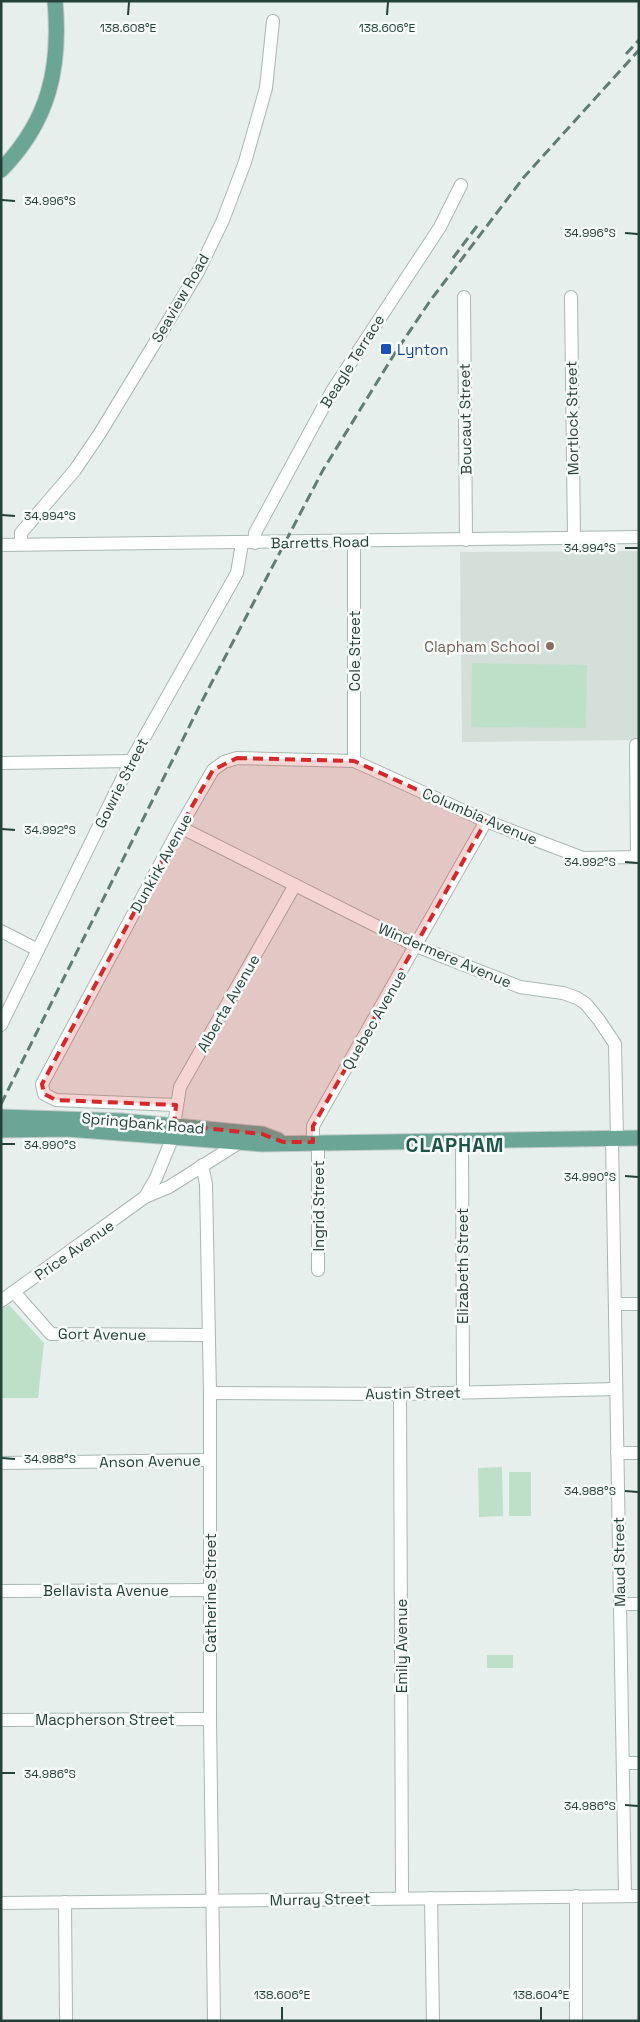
<svg xmlns="http://www.w3.org/2000/svg" width="640" height="2022" viewBox="0 0 640 2022" font-family="'Space Grotesk',sans-serif">
	<style>
		.built { fill: #d4dfda }
		.green { fill: #bfe0c8 }
		.lines { fill: none; stroke-linecap: round; stroke-linejoin: round }
		.minor-casing { stroke: #a8b8b2; stroke-width: 14 }
		.major-casing { stroke: #c2cac8; stroke-width: 17 }
		.minor { stroke: #fff; stroke-width: 12 }
		.major { stroke: #6aa596; stroke-width: 15 }
		.rail { stroke: #5f7d75; stroke-width: 3; stroke-dasharray: 10 5; stroke-linecap: butt }
		.marked { fill: #d62828; fill-opacity: 0.2; stroke: #d62828; stroke-width: 4; stroke-dasharray: 10 6; stroke-linejoin: round }
		.ticks { fill: none; stroke: #24423a; stroke-width: 2 }
		.transit-dot { fill: #1a4fb4; stroke: #f7fbf9; stroke-width: 2 }
		.education-dot { fill: #8d6e63; stroke: #f7fbf9; stroke-width: 2 }
		.labels { text-anchor: middle; dominant-baseline: central; stroke-width: 5; stroke-linejoin: round; paint-order: stroke }
		.street-label { font-size: 15px; fill: #24423a; stroke: #f7fbf9 }
		.transit-label { font-size: 15px; fill: #164399; stroke: #f7fbf9; text-anchor: start }
		.education-label { font-size: 15px; fill: #785e54; stroke: #f7fbf9; text-anchor: end }
		.district-label { font-size: 20px; font-weight: bold; letter-spacing: 1px; fill: #1f5548; stroke: #f7fbf9 }
		.ticks-label { font-size: 12px; text-anchor: middle; fill: #24423a; stroke: #f7fbf9; stroke-width: 5; stroke-linejoin: round; paint-order: stroke }
	</style>
	<rect width="100%" height="100%" fill="#e6efeb"/>
	<polygon class="built" points="639,551 639,740 462,742 460,552"/>
	<g class="green">
		<polygon points="472,663 587,665 586,728 471,727"/>
		<polygon points="9,1305 44,1343 38,1398 1,1398 1,1310"/>
		<polygon points="502,1467 503,1516 479,1517 478,1468"/>
		<rect x="509" y="1472" width="22" height="44"/>
		<rect x="487" y="1655" width="26" height="13"/>
	</g>
	<g class="lines">
		<defs>
			<g id="minor">
				<polyline points="464,297 466,540"/>
				<polyline points="571,297 574,538"/>
				<polyline points="255,543 255,533 332,391 440,227 461,185"/>
				<polyline points="21,544 21,533 75,470 100,433 198,272 223,220 245,162 266,88 273,21"/>
				<polyline points="1,545 639,537"/>
				<polyline points="636,745 637,857"/>
				<polyline points="354,761 354,542"/>
				<polyline points="1,763 131,761"/>
				<polyline points="180,827 416,946 520,987 563,993 577,998 586,1004 599,1020 615,1044 617,1139"/>
				<polyline points="1,931 38,950"/>
				<polyline points="1,1025 131,761 237,573 242,543"/>
				<polyline points="176,1105 56,1100 44,1094 42,1084 180,827 213,770 224,762 237,758 354,761 486,821 583,858 639,857"/>
				<polyline points="174,1125 180,1087 295,885"/>
				<polyline points="612,1139 625,1896"/>
				<polyline points="462,1140 463,1392"/>
				<polyline points="313,1142 313,1126 486,821"/>
				<polyline points="202,1165 206,1184 210,1393 210,1719 214,2021"/>
				<polyline points="145,1197 156,1178 172,1139"/>
				<polyline points="318,1270 318,1142"/>
				<polyline points="14,1292 51,1334 208,1335"/>
				<polyline points="1,1301 145,1197 169,1187 237,1144"/>
				<polyline points="615,1304 639,1304"/>
				<polyline points="210,1393 400,1394 616,1389"/>
				<polyline points="400,1394 402,1898"/>
				<polyline points="617,1453 639,1453"/>
				<polyline points="1,1463 208,1460"/>
				<polyline points="1,1591 211,1590"/>
				<polyline points="620,1604 639,1604"/>
				<polyline points="1,1720 210,1719"/>
				<polyline points="623,1763 639,1763"/>
				<polyline points="576,1896 576,2021"/>
				<polyline points="431,1898 433,2021"/>
				<polyline points="65,1902 66,2021"/>
				<polyline points="1,1903 639,1896"/>
			</g>
			<g id="major">
				<path d="M1 170C49 121 61 68 55 1"/>
				<polyline points="1,1117 122,1121 262,1134 278,1140"/>
				<polyline points="1,1130 67,1129 262,1144 639,1138"/>
			</g>
		</defs>
		<use href="#minor" class="minor-casing"/>
		<use href="#major" class="major-casing"/>
		<use href="#minor" class="minor"/>
		<use href="#major" class="major"/>
		<g class="rail">
			<polyline points="626,54 639,40"/>
			<polyline points="453,258 480,222"/>
			<polyline points="1,1104 201,703 323,470 395,353 430,301 524,177 639,50"/>
		</g>
	</g>
	<path class="marked" d="M237 758 354 761 486 821 313 1126V1142H283L262 1134 174 1125 176 1105 56 1100 44 1094 42 1084 180 827 213 770Z"/>
	<path class="ticks" d="M128 15 129 2M387 15 388 2M2 200 15 201M625 233 638 234M2 515 15 516M625 548H638M2 829 15 830M625 862 638 863M2 1144H15M625 1176 638 1177M2 1458 15 1459M625 1491 638 1492M2 1773H15M625 1805 638 1806M282 2020V2007M541 2020V2007"/>
	<rect class="transit-dot" x="380" y="343" width="12" height="12" rx="2.5"/>
	<circle class="education-dot" cx="550" cy="646" r="5"/>
	<g class="labels">
		<g class="street-label">
			<text transform="translate(180 298) rotate(-60)">Seaview Road</text>
			<text transform="translate(352 361) rotate(-58)">Beagle Terrace</text>
			<text transform="translate(572 418) rotate(-91)">Mortlock Street</text>
			<text transform="translate(465 419) rotate(-91)">Boucaut Street</text>
			<text transform="translate(320 542) rotate(-1)">Barretts Road</text>
			<text transform="translate(354 651) rotate(-90)">Cole Street</text>
			<text transform="translate(121 783) rotate(-63)">Gowrie Street</text>
			<text transform="translate(480 816) rotate(23)">Columbia Avenue</text>
			<text transform="translate(161 863) rotate(-61)">Dunkirk Avenue</text>
			<text transform="translate(445 955) rotate(23)">Windermere Avenue</text>
			<text transform="translate(228 1003) rotate(-60)">Alberta Avenue</text>
			<text transform="translate(374 1020) rotate(-60)">Quebec Avenue</text>
			<text transform="translate(143 1123) rotate(5)">Springbank Road</text>
			<text transform="translate(318 1206) rotate(-90)">Ingrid Street</text>
			<text transform="translate(74 1250) rotate(-35)">Price Avenue</text>
			<text transform="translate(462 1266) rotate(-90)">Elizabeth Street</text>
			<text transform="translate(102 1334) rotate(1)">Gort Avenue</text>
			<text transform="translate(413 1393) rotate(-1)">Austin Street</text>
			<text transform="translate(150 1461) rotate(-1)">Anson Avenue</text>
			<text transform="translate(619 1562) rotate(-91)">Maud Street</text>
			<text x="106" y="1590">Bellavista Avenue</text>
			<text transform="translate(210 1593) rotate(-90)">Catherine Street</text>
			<text transform="translate(401 1646) rotate(-90)">Emily Avenue</text>
			<text x="105" y="1719">Macpherson Street</text>
			<text transform="translate(320 1899) rotate(-1)">Murray Street</text>
		</g>
		<g class="transit-label">
			<text x="397" y="349">Lynton</text>
		</g>
		<g class="education-label">
			<text x="540" y="646">Clapham School</text>
		</g>
		<g class="district-label">
			<text x="455" y="1145">CLAPHAM</text>
		</g>
	</g>
	<g class="ticks-label">
		<text x="128" y="32">138.608°E</text>
		<text x="387" y="32">138.606°E</text>
		<text x="50" y="205">34.996°S</text>
		<text x="590" y="237">34.996°S</text>
		<text x="50" y="520">34.994°S</text>
		<text x="590" y="552">34.994°S</text>
		<text x="50" y="834">34.992°S</text>
		<text x="590" y="866">34.992°S</text>
		<text x="50" y="1149">34.990°S</text>
		<text x="590" y="1181">34.990°S</text>
		<text x="50" y="1463">34.988°S</text>
		<text x="590" y="1495">34.988°S</text>
		<text x="50" y="1778">34.986°S</text>
		<text x="590" y="1810">34.986°S</text>
		<text x="282" y="1999">138.606°E</text>
		<text x="541" y="1999">138.604°E</text>
	</g>
	<rect width="640" height="2022" fill="none" stroke="#24423a" stroke-width="5"/>
</svg>
